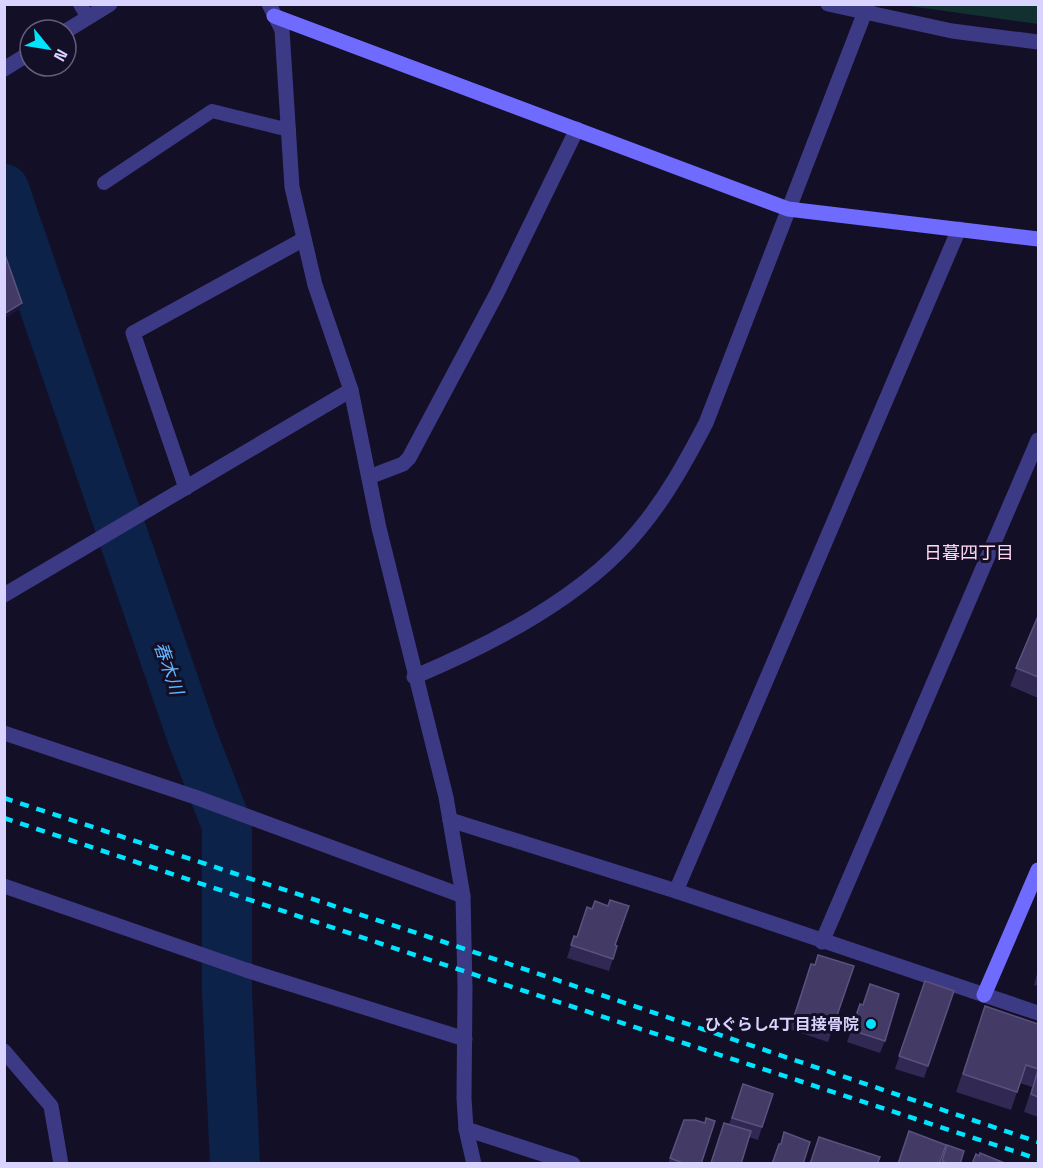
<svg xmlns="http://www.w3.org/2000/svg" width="1043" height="1168" viewBox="0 0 1043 1168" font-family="'Space Grotesk','Noto Sans JP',sans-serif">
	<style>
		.green { fill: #12302f }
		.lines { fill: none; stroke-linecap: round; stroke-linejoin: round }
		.river { stroke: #0c2248; stroke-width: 50 }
		.lane { stroke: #3d3a85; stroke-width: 14 }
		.street { stroke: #3d3a85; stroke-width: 15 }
		.secondary { stroke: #6f6bff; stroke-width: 15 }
		.rail { stroke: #00e5ff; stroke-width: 4.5; stroke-dasharray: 9 8; stroke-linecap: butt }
		.wall { fill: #312854 }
		.shaded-wall { fill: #1d163a }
		.building { fill: #433a66; stroke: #5a527e; stroke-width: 1.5 }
		.poi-dot { fill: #00e5ff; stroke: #130f26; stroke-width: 2 }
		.labels { text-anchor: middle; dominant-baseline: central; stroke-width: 6; stroke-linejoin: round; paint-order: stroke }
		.poi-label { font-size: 16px; font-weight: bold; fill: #d9d4ff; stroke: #130f26; text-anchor: end }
		.neighbourhood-label { font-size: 18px; fill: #ffd6f0; stroke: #130f26 }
		.water-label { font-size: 18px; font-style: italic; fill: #62b6ff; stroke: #130f26 }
	</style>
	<rect width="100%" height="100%" fill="#130f26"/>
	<polygon class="green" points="902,5 1038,5 1038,24"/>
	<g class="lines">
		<polyline class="river" points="4,189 192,736 227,826 227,993 235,1164"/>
		<g class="lane">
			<polyline points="80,4 88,18"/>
			<polyline points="104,183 212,111 289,130"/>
		</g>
		<g class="street">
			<polyline points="269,4 282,30 292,187 315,285 351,390 379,528 446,797 463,896 465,988 464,1098 466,1129 474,1164"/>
			<polyline points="828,4 952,31 1038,42"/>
			<polyline points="66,31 110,4"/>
			<polyline points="4,69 30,53"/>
			<polyline points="369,477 403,464 409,458 497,293 577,129"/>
			<polyline points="186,488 133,333 304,239"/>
			<polyline points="4,595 351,390"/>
			<path d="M414 677C492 644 584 597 638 531 666 498 686 461 706 423L868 4"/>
			<polyline points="4,733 195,797 463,896"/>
			<polyline points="450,820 676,891 1038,1013"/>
			<polyline points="4,886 246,970 465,1039"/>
			<polyline points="676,891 959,229"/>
			<polyline points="822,942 1038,440"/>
			<polyline points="4,1051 51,1106 61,1164"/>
			<polyline points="466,1129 573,1164"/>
		</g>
		<g class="secondary">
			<polyline points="274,16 788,209 1038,239"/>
			<polyline points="984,995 1038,870"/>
		</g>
		<g class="rail">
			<polyline points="4,798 438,940 1038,1142"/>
			<polyline points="4,818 439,963 1038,1159"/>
		</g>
	</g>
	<g class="wall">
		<polygon points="1038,616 1038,698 1010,686"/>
		<polygon points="574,936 617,946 609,971 567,958"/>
		<polygon points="815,965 854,966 828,1042 789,1029 807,976"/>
		<polygon points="1038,970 1038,986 1034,985"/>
		<polygon points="925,981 954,991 924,1078 895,1069"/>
		<polygon points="860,1004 885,1041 880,1053 847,1042"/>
		<polygon points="985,1006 1038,1024 1038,1117 1024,1112 1032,1087 1020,1083 1011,1110 956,1092"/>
		<polygon points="743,1084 762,1127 758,1140 749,1137 741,1164 710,1164 724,1123 729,1124"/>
		<polygon points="684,1120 701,1164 668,1164"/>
	</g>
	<polygon class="shaded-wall" points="22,303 20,309 4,319 4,314"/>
	<g class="building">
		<polygon points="4,252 22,303 4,314"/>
		<polygon points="1038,616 1038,677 1016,668"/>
		<polygon points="610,900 629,906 615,945 617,946 613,959 571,945 574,936 577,937 587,907 592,909 595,901 608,906"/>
		<polygon points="818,955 854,966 832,1030 794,1017 811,964 815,965"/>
		<polygon points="925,981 954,991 928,1066 899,1056"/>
		<polygon points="870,984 899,994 885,1041 851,1030 860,1004 863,1005"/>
		<polygon points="985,1006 1038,1024 1038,1069 1026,1065 1017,1092 963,1074"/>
		<polygon points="1038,1070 1038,1097 1031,1094"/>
		<polygon points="743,1084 773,1094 762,1127 732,1118"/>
		<polygon points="706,1118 715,1121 701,1164 685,1164 670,1158 684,1120 695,1120 705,1123"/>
		<polygon points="724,1123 751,1131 741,1164 711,1163"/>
		<polygon points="909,1131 946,1145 939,1164 898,1164"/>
		<polygon points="784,1132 810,1142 803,1164 772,1164 779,1144 781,1144"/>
		<polygon points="819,1137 880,1157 877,1164 810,1164"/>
		<polygon points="947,1145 964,1151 960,1164 949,1164 942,1161"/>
		<polygon points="980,1153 1007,1164 972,1164 976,1154 979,1156"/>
	</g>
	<circle class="poi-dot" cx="871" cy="1024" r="6"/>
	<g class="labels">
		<g class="poi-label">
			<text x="859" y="1024">ひぐらし4丁目接骨院</text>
		</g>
		<g class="neighbourhood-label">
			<text x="969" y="552">日暮四丁目</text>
		</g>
		<g class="water-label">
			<text transform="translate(169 668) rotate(71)">春木川</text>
		</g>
	</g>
	<rect width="1043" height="1168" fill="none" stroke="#d9d4ff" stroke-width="12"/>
	<g transform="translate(48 48) rotate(120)"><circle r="28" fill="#130f26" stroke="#625e7d" stroke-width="1.5"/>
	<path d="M0-4.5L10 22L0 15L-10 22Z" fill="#00e5ff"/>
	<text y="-9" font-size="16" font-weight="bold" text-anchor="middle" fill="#d9d4ff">N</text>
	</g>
</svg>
